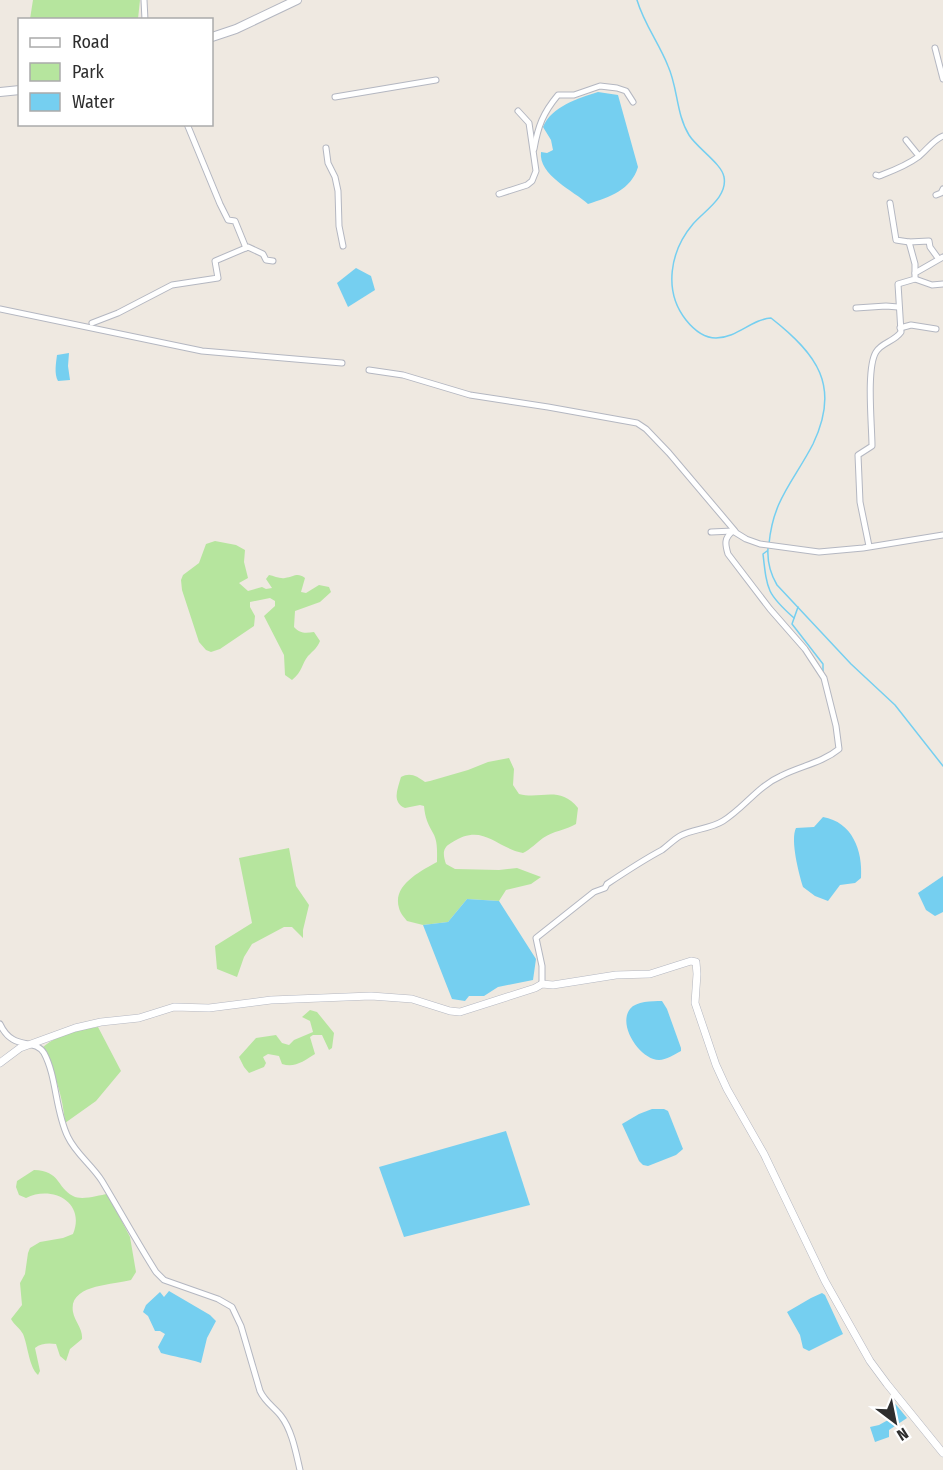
<svg xmlns="http://www.w3.org/2000/svg" width="943" height="1470" viewBox="0 0 943 1470" font-family="'Fira Sans Condensed',sans-serif">
	<style>
		.green { fill: #b6e59e }
		.water { fill: #75cff0 }
		.lines { fill: none; stroke-linecap: round; stroke-linejoin: round }
		.stream { stroke: #75cff0; stroke-width: 1.5 }
		.minor-casing { stroke: #b4b7c1; stroke-width: 7 }
		.tertiary-casing { stroke: #b4b7c1; stroke-width: 8 }
		.secondary-casing { stroke: #b4b7c1; stroke-width: 10 }
		.minor { stroke: #fff; stroke-width: 5 }
		.tertiary { stroke: #fff; stroke-width: 7 }
		.secondary { stroke: #fff; stroke-width: 8 }
	</style>
	<rect width="100%" height="100%" fill="#efe9e1"/>
	<g class="green">
		<polygon points="33,0 140,0 138,19 30,19"/>
		<path d="M215 541 236 545 245 550 244 562 248 578 239 583 248 591 262 587 266 589 272 588 266 579 269 575C274 576 280 579 285 578 294 577 297 572 305 578L301 592 306 593 319 585 329 587 331 592 320 602 295 611 294 627C300 634 306 633 314 632L320 641C317 648 314 650 308 656 301 665 303 671 292 680L285 675 284 655 264 616 275 606V601L270 598 250 602V607L255 616 254 626 220 649 211 652 206 650 199 642 182 590 181 580 183 575 199 563 206 544Z"/>
		<path d="M509 758 514 769 513 785 519 794C541 800 559 785 578 808L576 824C566 830 553 831 543 838 536 843 531 849 523 853 494 847 483 822 451 843 442 848 443 855 446 864L455 869 499 870 517 868 541 877 531 884 506 890 499 901 467 899 448 922 423 925 407 921C404 917 400 913 399 908 392 885 421 871 437 862 437 853 438 841 433 833 428 824 425 818 424 806L420 805 405 808C391 802 398 788 401 777 410 772 417 776 425 782L430 781 468 770 488 762Z"/>
		<polygon points="289,848 296,886 309,905 303,930 303,938 292,927 284,927 252,944 244,957 237,977 217,969 215,946 252,923 239,858"/>
		<path d="M310 1010 317 1012 334 1033 332 1048 329 1050 322 1035H313L310 1037 315 1054C304 1061 295 1068 282 1064L279 1056 268 1054 263 1057 266 1063 264 1067 249 1073 244 1067 239 1057 256 1038 276 1035 282 1043 289 1045 294 1040 313 1032 310 1021 302 1017Z"/>
		<path d="M98 1027 121 1071 96 1101 65 1123C63 1096 54 1071 43 1047 60 1033 77 1030 98 1027Z"/>
		<path d="M34 1170C61 1171 56 1187 73 1196 82 1201 98 1195 108 1194L130 1237 136 1272 131 1280C114 1285 68 1284 73 1312 75 1322 83 1329 82 1339L70 1349 66 1361 60 1356 56 1344C49 1343 41 1343 35 1348L40 1371 38 1375C29 1367 28 1346 23 1334 20 1328 14 1325 11 1319L22 1305 20 1283 25 1274 28 1253 30 1248 40 1242 63 1238 73 1234C86 1202 52 1185 26 1198L19 1195 16 1187 17 1181Z"/>
	</g>
	<g class="water">
		<path d="M598 92 618 95 638 167C631 190 610 197 588 204 574 191 538 175 541 152L547 153 553 150 551 140 543 127C551 107 578 98 598 92Z"/>
		<polygon points="356,268 371,276 375,290 348,307 337,283"/>
		<path d="M69 353 68 366 70 380 58 381C54 374 56 363 57 355Z"/>
		<path d="M823 817C852 822 863 850 861 878L855 883 840 885 828 901 815 896 803 887C799 874 790 840 796 828L814 827Z"/>
		<polygon points="943,876 943,912 935,916 926,910 918,893"/>
		<polygon points="467,899 499,901 536,959 533,980 498,987 484,996 469,996 465,1001 452,999 423,925 448,922"/>
		<path d="M662 1001 667 1009 681 1048V1051C675 1054 666 1060 659 1060 641 1060 617 1026 630 1009 636 1001 652 1001 662 1001Z"/>
		<polygon points="652,1109 664,1109 668,1111 683,1149 676,1155 648,1166 643,1165 639,1161 622,1124 639,1114"/>
		<polygon points="506,1131 530,1205 404,1237 379,1167"/>
		<path d="M169 1291 210 1315 216 1321 207 1338 201 1363C187 1358 174 1357 161 1353L158 1347 165 1334 160 1331H155L148 1316 143 1312 146 1305 160 1292 164 1297Z"/>
		<polygon points="822,1293 825,1295 843,1334 809,1351 803,1348 800,1335 787,1312 811,1298"/>
		<polygon points="893,1401 907,1418 889,1430 889,1437 875,1442 870,1427 879,1425 888,1420 889,1409"/>
	</g>
	<g class="lines">
		<g class="stream">
			<path d="M637 0C644 24 659 43 668 66 678 88 676 114 689 135 697 148 722 164 724 177 728 197 704 211 693 224 670 251 663 291 686 320 694 330 703 338 716 338 737 338 752 319 771 318 817 354 841 386 813 444 794 481 773 499 769 544"/>
			<path d="M768 548C767 562 770 573 777 585L851 664 895 705 943 766"/>
			<path d="M767 551 763 554C767 590 767 594 794 618"/>
			<polyline points="798,607 792,624 823,664 823,672"/>
		</g>
		<defs>
			<g id="minor">
				<polyline points="144,0 145,20"/>
				<polyline points="935,48 943,79"/>
				<polyline points="335,97 436,80"/>
				<polyline points="187,124 220,204 228,220 235,221 246,248"/>
				<polyline points="906,140 919,156"/>
				<polyline points="326,148 328,163 335,177 338,191 339,226 343,246"/>
				<path d="M534 149C538 126 543 113 558 95H574L600 86 617 88 626 91 633 102"/>
				<path d="M876 175 879 176C892 171 906 166 918 157 927 150 933 140 943 136"/>
				<polyline points="499,194 527,185 532,181 536,171 529,123 518,111"/>
				<polyline points="936,195 941,193 943,189"/>
				<polyline points="890,203 896,240 909,242 929,241 930,247 938,258"/>
				<polyline points="909,242 915,264 915,273"/>
				<polyline points="915,279 932,285 943,284"/>
				<polyline points="856,308 886,306 898,307"/>
				<polyline points="0,309 202,351 342,363"/>
				<polyline points="92,323 118,313 172,285 218,278 215,261 248,247 263,254 266,260 273,261"/>
				<polyline points="900,328 911,325 936,329"/>
				<polyline points="369,370 403,375 470,395 548,407 637,423 646,429 669,453 735,531"/>
				<polyline points="711,532 733,531 746,539 760,544 819,552 863,548 943,535"/>
				<path d="M869 546 860 502 858 455 872 446C872 426 866 368 876 352 882 342 894 342 901 332L898 284 915 279V273L943 257"/>
				<path d="M542 984V966L536 938 594 892 605 888 607 884C625 872 643 860 662 850 668 846 673 840 680 836 693 829 710 829 723 821 744 808 758 786 781 776 800 766 822 763 839 749L836 726 824 678 805 649 770 609 728 554C725 544 724 538 733 531"/>
				<path d="M0 1024C13 1052 34 1037 44 1053 57 1077 55 1111 68 1137 76 1154 92 1165 102 1181 120 1211 137 1242 156 1272L164 1280 218 1299 232 1307 241 1326 260 1391C265 1402 274 1407 281 1416 292 1430 296 1453 300 1470"/>
			</g>
			<polyline id="tertiary" points="0,1063 20,1048 75,1028 101,1022 139,1018 174,1007 209,1008 271,1000 371,996 412,999 450,1011 460,1012 535,988 542,984 553,985 616,975 650,974 691,961 696,962 697,974 695,1003 716,1065 727,1089 764,1154 825,1281 870,1361 887,1384 943,1453"/>
			<g id="secondary">
				<polyline points="212,37 236,29 297,0"/>
				<polyline points="0,92 20,90"/>
			</g>
		</defs>
		<use href="#minor" class="minor-casing"/>
		<use href="#tertiary" class="tertiary-casing"/>
		<use href="#secondary" class="secondary-casing"/>
		<use href="#minor" class="minor"/>
		<use href="#tertiary" class="tertiary"/>
		<use href="#secondary" class="secondary"/>
	</g>
	<rect x="18" y="18" width="195" height="108" fill="#ffffff" stroke="#ababab" stroke-width="1.5"/>
	<rect x="30" y="38" width="30" height="9" fill="#ffffff" stroke="#ababab" stroke-width="1.5"/>
	<text x="72" y="48" font-size="18" fill="#2e2e2e">Road</text>
	<rect x="30" y="63" width="30" height="18" fill="#b6e59e" stroke="#ababab" stroke-width="1.5"/>
	<text x="72" y="78" font-size="18" fill="#2e2e2e">Park</text>
	<rect x="30" y="93" width="30" height="18" fill="#75cff0" stroke="#ababab" stroke-width="1.5"/>
	<text x="72" y="108" font-size="18" fill="#2e2e2e">Water</text>
	<g transform="translate(895 1422) rotate(148)" stroke="#ffffff" stroke-width="4.5" paint-order="stroke">
	<path d="M0-4.5L10 22L0 15L-10 22Z" fill="#2e2e2e"/>
	<text y="-9" font-size="16" font-weight="bold" text-anchor="middle" fill="#2e2e2e">N</text>
	</g>
</svg>
